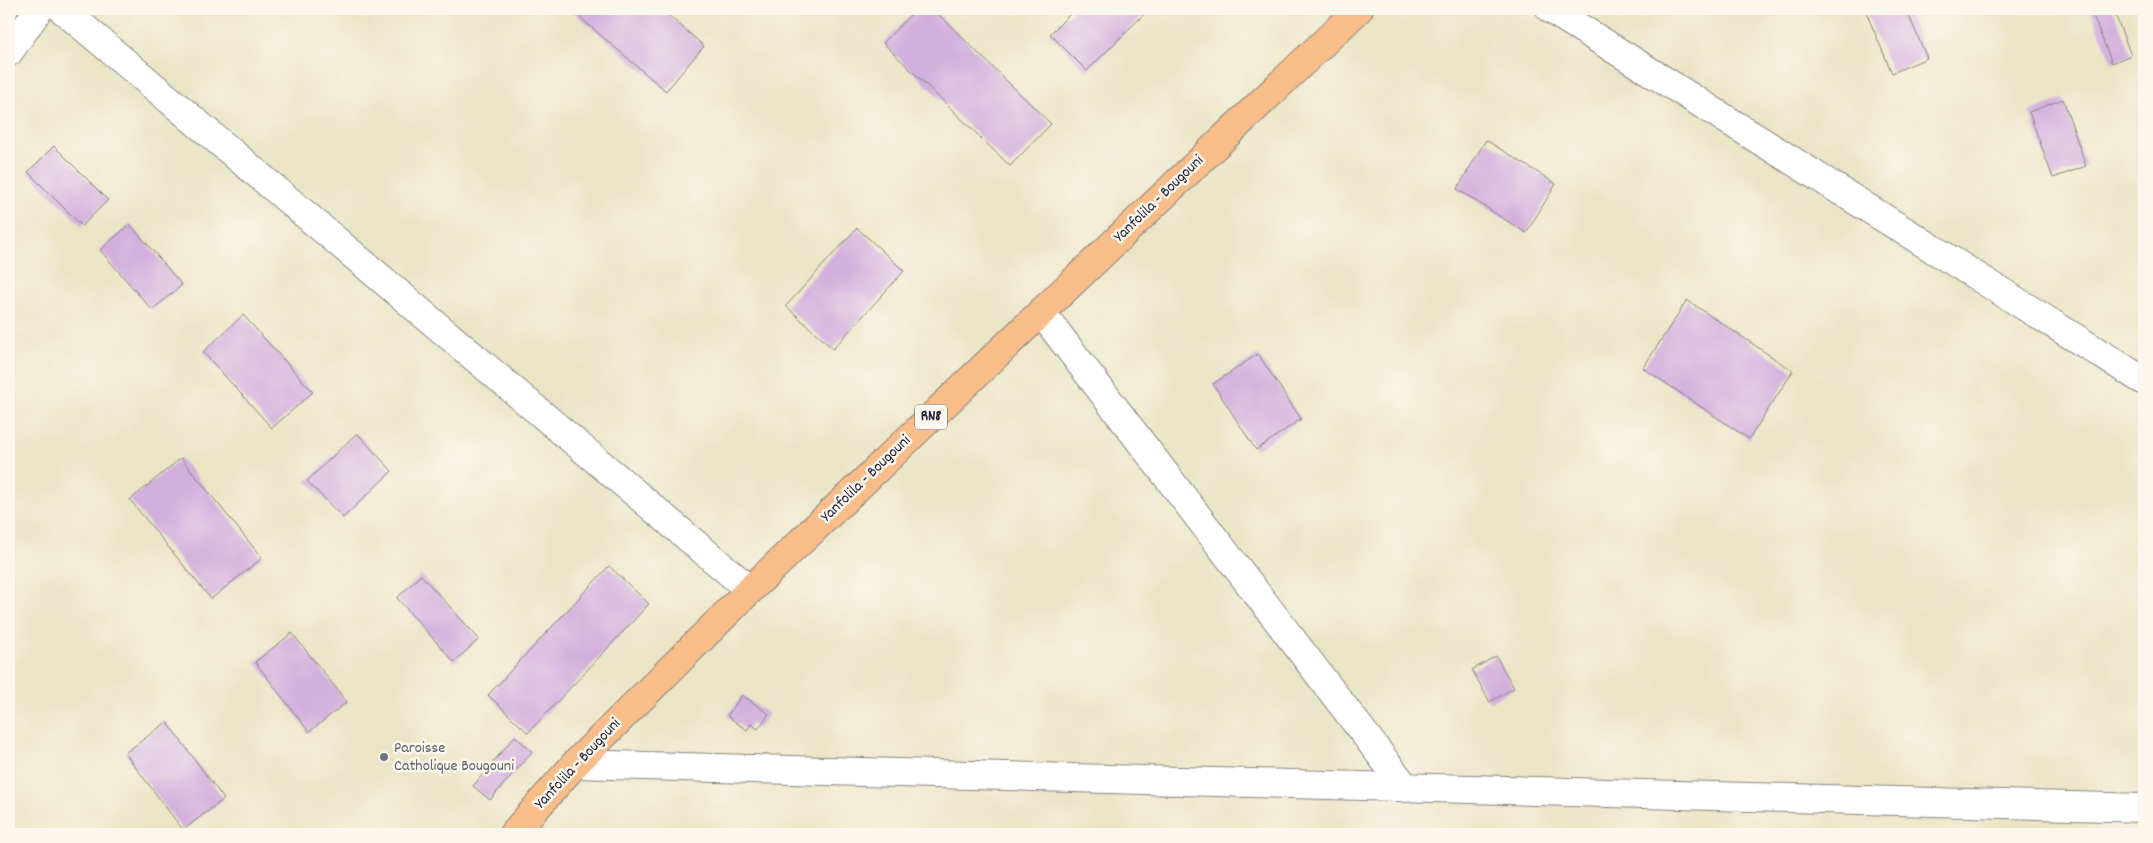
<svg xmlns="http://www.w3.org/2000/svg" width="2153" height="843" viewBox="0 0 2153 843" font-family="Dekko,sans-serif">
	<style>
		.building { fill: #d2afdd }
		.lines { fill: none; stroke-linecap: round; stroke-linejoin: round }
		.street-casing { stroke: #868480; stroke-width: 30 }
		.primary-casing { stroke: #868480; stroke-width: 30 }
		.street { stroke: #fff; stroke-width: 28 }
		.primary { stroke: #f8bd89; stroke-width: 28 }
		.worship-dot { fill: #6b7280; stroke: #fbf7ec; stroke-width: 2 }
		.labels { text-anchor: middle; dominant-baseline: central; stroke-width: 5; stroke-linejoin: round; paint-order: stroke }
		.shield { fill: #fbf7ec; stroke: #636270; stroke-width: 1 }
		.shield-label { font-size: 15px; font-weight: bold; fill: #22223b }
		.street-label { font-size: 16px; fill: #22223b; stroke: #fbf7ec }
		.worship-label { font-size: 16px; fill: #5b616d; stroke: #fbf7ec; text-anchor: start }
	</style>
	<rect width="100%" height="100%" fill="#fbf7ec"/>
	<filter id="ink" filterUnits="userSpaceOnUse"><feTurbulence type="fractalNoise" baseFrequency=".02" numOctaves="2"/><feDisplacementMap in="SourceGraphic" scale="10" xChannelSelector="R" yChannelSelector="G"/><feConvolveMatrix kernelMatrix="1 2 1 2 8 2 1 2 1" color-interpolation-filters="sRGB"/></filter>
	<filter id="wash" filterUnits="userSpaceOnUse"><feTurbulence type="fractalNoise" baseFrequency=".0096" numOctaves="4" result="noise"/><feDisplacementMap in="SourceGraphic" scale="20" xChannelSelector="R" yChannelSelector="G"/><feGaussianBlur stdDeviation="1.12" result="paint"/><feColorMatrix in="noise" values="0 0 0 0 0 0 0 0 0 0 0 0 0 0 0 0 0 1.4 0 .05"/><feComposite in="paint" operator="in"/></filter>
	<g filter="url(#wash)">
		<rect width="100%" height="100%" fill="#ebe5c6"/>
		<g id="blocks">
			<g class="building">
				<polygon points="570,9 661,9 704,46 666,91"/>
				<polygon points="916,9 933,9 1051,124 1010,166 883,43"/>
				<polygon points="1075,9 1149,9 1087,71 1050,34"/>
				<polygon points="1867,9 1906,9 1927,58 1892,73 1865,10"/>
				<polygon points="2097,9 2113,9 2131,55 2112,63 2091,11"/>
				<polygon points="2063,99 2086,166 2053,178 2029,112"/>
				<polygon points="1486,140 1556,184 1526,233 1457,189"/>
				<polygon points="54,146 108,200 82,226 28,172"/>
				<polygon points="130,224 182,285 152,310 100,250"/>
				<polygon points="857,228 904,271 833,349 786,306"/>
				<polygon points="1687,300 1793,371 1749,439 1643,368"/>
				<polygon points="243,315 313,392 272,428 203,352"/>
				<polygon points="1258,354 1301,419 1256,450 1213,384"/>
				<polygon points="357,433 392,471 343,518 307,481"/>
				<polygon points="181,458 262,558 211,599 130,500"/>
				<polygon points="609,566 649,604 528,733 488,695"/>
				<polygon points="421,575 479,639 454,662 397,598"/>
				<polygon points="292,633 347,702 309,732 255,662"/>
				<polygon points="1496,656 1514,688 1490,702 1472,670"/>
				<polygon points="742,695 769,714 758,729 751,724 747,730 727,716"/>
				<polygon points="167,722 224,799 183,830 125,753"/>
				<polygon points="515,736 532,752 490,800 473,786"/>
			</g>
		</g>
	</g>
	<g filter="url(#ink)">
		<use href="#blocks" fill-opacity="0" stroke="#868480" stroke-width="1"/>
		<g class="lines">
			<defs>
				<g id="street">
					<polyline points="62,9 750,590"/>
					<polyline points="1550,9 2144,381"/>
					<polyline points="9,52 39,9"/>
					<polyline points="1041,312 1406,788"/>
					<polyline points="575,764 2144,808"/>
				</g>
				<polyline id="primary" points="513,834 575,764 750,590 1359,9"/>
			</defs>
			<use href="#street" class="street-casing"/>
			<use href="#primary" class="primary-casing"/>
			<use href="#street" class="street"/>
			<use href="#primary" class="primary"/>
		</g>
	</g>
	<circle class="worship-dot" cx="384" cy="757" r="5"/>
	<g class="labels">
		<rect class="shield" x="915" y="404.5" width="32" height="25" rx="4"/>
		<g class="shield-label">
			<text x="931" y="417">RN8</text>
		</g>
		<g class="street-label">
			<text transform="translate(1159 199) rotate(-44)">Yanfolila - Bougouni</text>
			<text transform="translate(866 479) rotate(-44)">Yanfolila - Bougouni</text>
			<text transform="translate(578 764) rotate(-47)">Yanfolila - Bougouni</text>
		</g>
		<g class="worship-label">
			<text x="394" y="748">Paroisse<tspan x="394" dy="18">Catholique Bougouni</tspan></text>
		</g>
	</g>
	<rect width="2153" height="843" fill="none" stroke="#fbf7ec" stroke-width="30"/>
</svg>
